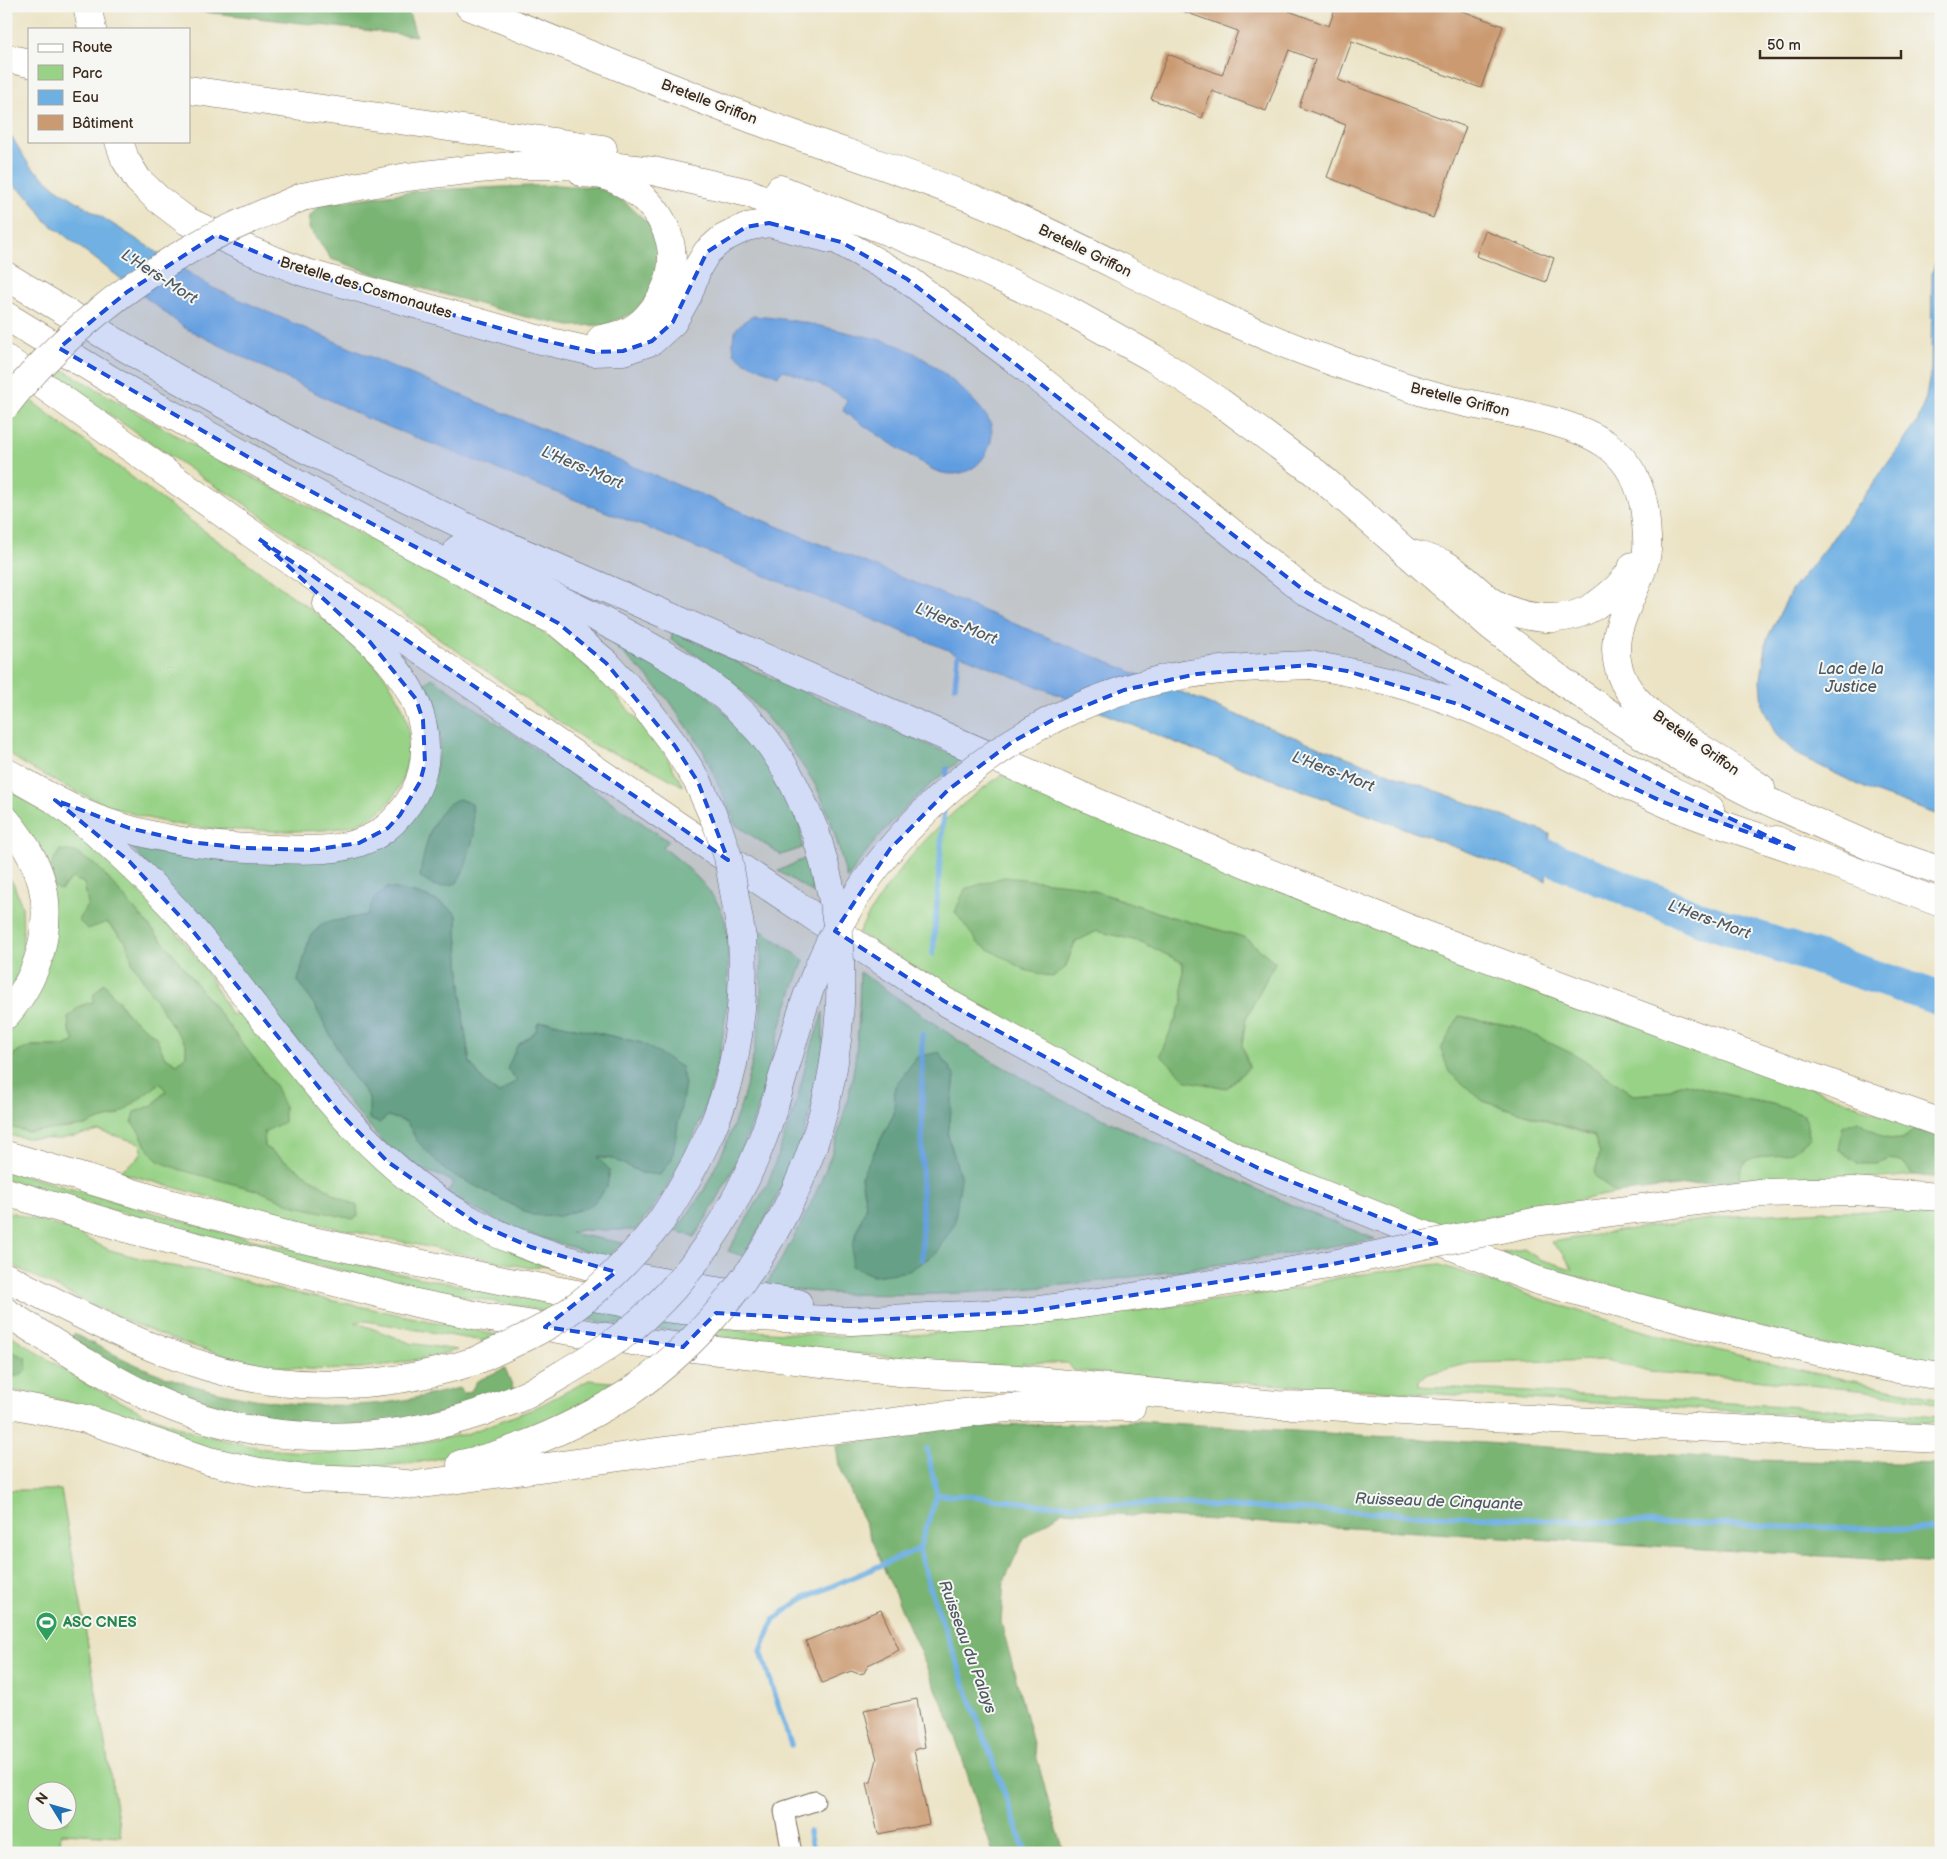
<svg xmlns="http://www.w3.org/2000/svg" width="1947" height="1859" viewBox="0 0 1947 1859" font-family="'Balsamiq Sans',sans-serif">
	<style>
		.green { fill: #97d286; stroke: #697e52; fill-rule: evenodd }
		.forest { fill: #79b473; stroke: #5a6f48 }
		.water { fill: #6fb0e3; stroke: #556d80 }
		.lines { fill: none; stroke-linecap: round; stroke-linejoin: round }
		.stream { stroke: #6fb0e3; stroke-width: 5.5 }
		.river { stroke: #6fb0e3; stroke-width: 34 }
		.building { fill: #cb9a71 }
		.minor-casing { stroke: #796b58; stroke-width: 21 }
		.secondary-casing { stroke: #796b58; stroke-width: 29 }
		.trunk-casing { stroke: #796b58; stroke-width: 29 }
		.motorway-casing { stroke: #796b58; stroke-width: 29 }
		.minor { stroke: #fff; stroke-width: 19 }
		.secondary { stroke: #fff; stroke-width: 28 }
		.trunk { stroke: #fff; stroke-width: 28 }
		.motorway { stroke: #fff; stroke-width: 28 }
		.trunk-bridge-casing { stroke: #796b58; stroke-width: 29; stroke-linecap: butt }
		.motorway-bridge-casing { stroke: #796b58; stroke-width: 29; stroke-linecap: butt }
		.trunk-bridge { stroke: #fff; stroke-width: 28 }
		.motorway-bridge { stroke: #fff; stroke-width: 28 }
		.marked { fill: #1d4ed8; fill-opacity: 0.2; stroke: #1d4ed8; stroke-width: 4; stroke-dasharray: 10 6; stroke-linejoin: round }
		.labels { text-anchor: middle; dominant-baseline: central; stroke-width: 4; stroke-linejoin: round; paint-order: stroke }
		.street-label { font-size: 15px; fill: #3b2a1e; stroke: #f6f6f2 }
		.leisure-label { font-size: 15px; font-weight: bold; fill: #27864d; stroke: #f6f6f2; text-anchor: start }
		.water-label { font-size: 16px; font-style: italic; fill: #4d5963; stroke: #f6f6f2 }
	</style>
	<rect width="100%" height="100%" fill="#f6f6f2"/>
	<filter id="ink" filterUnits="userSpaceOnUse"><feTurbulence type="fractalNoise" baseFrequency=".02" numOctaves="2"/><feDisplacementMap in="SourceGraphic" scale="10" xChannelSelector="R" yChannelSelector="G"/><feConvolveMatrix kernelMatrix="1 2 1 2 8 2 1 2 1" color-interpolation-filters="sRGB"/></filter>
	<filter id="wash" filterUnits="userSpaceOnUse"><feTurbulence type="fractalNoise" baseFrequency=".0096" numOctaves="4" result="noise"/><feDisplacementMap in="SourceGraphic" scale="20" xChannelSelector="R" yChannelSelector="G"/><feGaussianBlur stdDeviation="1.12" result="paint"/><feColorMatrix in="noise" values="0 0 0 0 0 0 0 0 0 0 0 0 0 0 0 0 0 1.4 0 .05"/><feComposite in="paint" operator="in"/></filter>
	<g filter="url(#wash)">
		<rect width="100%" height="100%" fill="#ebe3c4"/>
		<g class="green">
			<polygon points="60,368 201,450 527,621 569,650 601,679 661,747 683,786 644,765 593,745 233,496 213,485 53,376"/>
			<path d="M30 400C91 446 152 493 214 538 241 558 268 578 295 598 334 627 379 656 400 702 411 724 411 752 404 775 384 835 325 831 273 831 245 830 217 830 189 826 143 821 88 800 48 777 33 769 18 762 6 750V428Z"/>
			<path d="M673 631 759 673 962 759C917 793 878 832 847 879 839 848 831 817 817 788 812 779 806 771 800 762 766 710 726 670 671 640Z"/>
			<polygon points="606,637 704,692 763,750 800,823 802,848 781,855 736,825 703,750 671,703 641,670"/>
			<path d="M432 678 668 841 662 847C684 862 719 895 725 921 729 937 728 955 728 971 728 1063 696 1160 635 1230H581L570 1233 623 1243 607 1258 516 1230 446 1194 454 1183 444 1177 415 1168 394 1155 131 846 137 843 324 860 435 773 440 746 439 727 424 684ZM387 888C411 891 440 898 457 915V932L464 1026 470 1063 486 1084 499 1094 518 1079 517 1046 536 1031 538 1023 549 1022 642 1043V1173L613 1159 417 1141 407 1122 388 1116 369 1098 348 1069 315 1006 298 981 310 936 324 923 368 915Z"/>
			<path d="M1002 775 1916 1128 1902 1140 1884 1138 1877 1164 1890 1159 1904 1163 1913 1175 1883 1178 1739 1179 1740 1168 1750 1158 1791 1152 1773 1104 1744 1099 1685 1083 1660 1093 1633 1095 1581 1058 1517 1027 1459 1016 1483 1101 1594 1136 1600 1153 1594 1175 1615 1193 1430 1229 1312 1180 1057 1055 858 933C893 870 942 815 1002 775ZM1077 885 1172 917 1244 937 1275 962 1246 1018 1242 1045 1249 1067 1227 1088 1160 1055 1183 1002V963L1142 942 1097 931 1075 942 1065 968 1052 977 1025 970Z"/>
			<path d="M6 788C24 798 42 808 58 820 70 827 80 837 90 846 146 893 198 949 231 1015L241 1012 301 1088 333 1124 551 1265 530 1268 273 1215 119 1172 138 1158 142 1151 140 1143 99 1131 59 1139 28 1138 6 1135V1126L29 1132 85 1126 96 1121 118 1115 160 1083 166 1090 153 1105 135 1112 132 1123 140 1133 146 1146 226 1181 260 1191 295 1206H357L339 1197 265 1147 264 1132 276 1087 170 950 98 867 75 852 61 890 72 878 84 883 88 904 126 942 133 964 173 1027 186 1044V1056L177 1064 164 1056 156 1037 128 1015 118 1000 93 1002 80 1006 69 1030 75 1041 64 1046H32L6 1070V1032L12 1026 49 953 6 809Z"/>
			<polygon points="806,858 814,893 778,871"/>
			<polygon points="6,873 14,885 22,907 23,939 21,972 6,1000"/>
			<path d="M761 930 804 960C793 989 782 1019 774 1049 769 1068 766 1087 759 1105 743 1152 722 1195 694 1237L676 1231 704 1190 725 1147 741 1105 752 1063 761 1015Z"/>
			<path d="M860 972 971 1049 1064 1101 1296 1207 1375 1239C1230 1263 1083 1289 936 1294 879 1295 821 1296 766 1285 807 1219 837 1156 852 1079 859 1044 859 1007 860 972ZM955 1076 948 1136 961 1179 853 1244 866 1206 861 1177 894 1114 895 1086Z"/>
			<path d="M823 1012C823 1023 823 1035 823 1046 817 1118 782 1196 743 1256L728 1251 768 1183 797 1101 807 1060Z"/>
			<polygon points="6,1170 224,1233 391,1272 545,1302 736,1330 836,1336 914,1335 1041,1324 1289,1290 1342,1277 1438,1264 1549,1302 1663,1337 1817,1374 1941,1398 1941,1404 1867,1391 1754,1379 1649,1372 1606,1360 1470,1363 1428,1374 1419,1381 1419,1386 1784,1406 1941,1417 1941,1423 1164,1378 1074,1371 1068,1363 1022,1363 1030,1370 859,1354 607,1323 426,1289 303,1262 226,1242 6,1180"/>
			<path d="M6 1211 78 1232 89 1240 110 1250 165 1265 205 1271 272 1288 497 1335 483 1341 366 1321 355 1322 410 1343 457 1350C409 1363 358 1372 308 1369 200 1363 101 1310 6 1262Z"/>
			<polygon points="1825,1211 1901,1211 1941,1215 1941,1367 1814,1342 1544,1268 1501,1253 1524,1249 1539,1259 1572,1269 1563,1253 1551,1242 1645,1227 1736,1216"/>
			<polygon points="6,1332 83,1382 143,1413 194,1433 265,1449 330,1454 396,1447 466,1434 533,1409 589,1380 620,1383 534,1430 481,1449 421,1462 374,1467 324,1469 222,1456 81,1405 30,1393 6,1390 6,1375 18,1376 11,1352 6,1349"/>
			<path d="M6 1490H61L121 1836 61 1833 59 1853H6ZM38 1792H68V1822H38Z"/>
		</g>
		<g class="forest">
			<polygon points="152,6 407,6 416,36"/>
			<polygon points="557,185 597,187 624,201 650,225 662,256 652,289 635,312 606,325 570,326 522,316 392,280 331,259 309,228 310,216 320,204 426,190"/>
			<path d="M459 799 472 804 474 835 465 867 457 883C439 888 434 888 420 877 423 853 432 806 459 799Z"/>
			<polygon points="60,850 75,852 98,867 170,950 276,1087 284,1106 284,1122 264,1132 265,1147 339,1197 357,1206 358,1216 353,1219 295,1206 260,1191 181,1170 158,1161 146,1146 140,1133 132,1123 135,1112 153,1105 166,1091 160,1083 118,1115 96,1121 85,1126 28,1132 6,1126 6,1070 15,1053 32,1046 64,1046 75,1041 69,1030 68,1017 80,1006 93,1002 94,994 104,983 128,1015 156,1037 164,1056 177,1064 186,1056 186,1044 173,1027 133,964 126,942 107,922 88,929 78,920 88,904 84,883 72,878 60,890 54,887 51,865"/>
			<polygon points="1004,877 1077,885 1172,917 1244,937 1275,962 1246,1018 1242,1045 1249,1067 1227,1088 1187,1081 1160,1055 1183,1002 1183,963 1142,942 1097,931 1075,942 1065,968 1052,977 1025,970 978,943 955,912 965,889"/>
			<path d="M387 888C411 891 440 898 457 915V932L464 1026 470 1063 486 1084 499 1094 517 1080 507 1069 517 1046 536 1031 538 1023 549 1022 642 1043 681 1067 685 1084 672 1159 660 1175 642 1173 613 1159 597 1157 610 1170 607 1187 591 1206 560 1216 532 1215 446 1171 417 1141 407 1122 388 1116 379 1123 369 1119V1098L348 1069 315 1006 298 981 310 936 324 923 368 915 373 900Z"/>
			<path d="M1459 1016 1517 1027 1581 1058 1633 1095 1660 1093 1685 1083 1744 1099 1773 1104 1804 1115 1810 1138C1804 1142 1798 1149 1791 1152 1770 1162 1743 1146 1739 1179L1615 1193 1594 1175 1600 1153 1594 1135 1483 1101 1449 1072 1441 1049Z"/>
			<polygon points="939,1052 955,1076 948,1136 961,1179 954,1225 935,1254 909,1271 874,1276 851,1266 853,1244 866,1206 861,1177 894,1114 895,1086 917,1057"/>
			<polygon points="1859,1121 1884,1138 1902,1140 1916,1128 1941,1137 1941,1178 1913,1175 1904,1163 1890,1159 1877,1164 1859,1164 1838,1149 1843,1126"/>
			<path d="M74 1334C104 1349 133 1365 164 1376 234 1401 310 1410 384 1403 409 1400 434 1394 459 1388L464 1393 471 1391 477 1381 505 1368 514 1390 420 1419 329 1427 247 1418 174 1396 71 1342 72 1336Z"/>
			<polygon points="6,1349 26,1358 27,1370 18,1376 6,1375"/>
			<polygon points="1137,1421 1752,1460 1941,1464 1941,1563 1063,1511 1024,1538 1004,1581 1001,1622 1052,1815 1065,1853 993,1853 950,1721 839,1465 836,1446 943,1428"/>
		</g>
		<g class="water">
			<polygon points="6,135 13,139 29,165 56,188 213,288 403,371 791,532 1249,720 1550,834 1546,881 1199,752 655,531 368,419 185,328 46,221 29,197 6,179"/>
			<polygon points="1941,243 1941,816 1871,791 1798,755 1776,735 1763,707 1761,679 1767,639 1791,591 1837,533 1917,423 1926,397 1931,369 1932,274"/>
			<path d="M753 316C786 318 818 325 850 333 869 337 891 341 908 350 931 360 979 400 990 422 993 429 992 438 990 445 982 467 963 479 939 472 932 470 925 465 919 461 893 446 868 428 843 411L847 399 819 384 784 370 778 376 743 361 734 353C731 332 735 326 753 316Z"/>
		</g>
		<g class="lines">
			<g class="stream">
				<polyline points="955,686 959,649"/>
				<polyline points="946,780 947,769"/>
				<polyline points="933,954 944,807"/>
				<polyline points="922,1035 922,1259"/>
				<polyline points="927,1449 937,1495 919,1549 929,1585 1026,1853"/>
				<polyline points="937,1495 972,1496 1043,1505 1165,1504 1576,1521 1941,1530"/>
				<polyline points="791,1745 761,1651 774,1619 802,1599 919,1549"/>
				<polyline points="809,1832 813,1853"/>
			</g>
			<polyline class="river" points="1505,839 1698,918 1941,999"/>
		</g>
		<g id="blocks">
			<g class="building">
				<polygon points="1175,6 1291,6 1289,11 1329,26 1336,6 1449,6 1503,26 1481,88 1352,41 1338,80 1466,127 1433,218 1327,177 1346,125 1299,107 1315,60 1289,50 1266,111 1212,91 1202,118 1151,99 1168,54 1222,75 1238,31 1174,8"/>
				<polygon points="1485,231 1554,258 1546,282 1476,256"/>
				<polygon points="881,1610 899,1650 868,1665 864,1673 859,1674 851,1671 822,1683 806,1641"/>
				<polygon points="917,1699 925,1747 914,1750 929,1824 878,1834 867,1783 871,1782 877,1759 864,1710"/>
			</g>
		</g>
	</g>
	<g filter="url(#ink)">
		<use href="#blocks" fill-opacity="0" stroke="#796b58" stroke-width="1"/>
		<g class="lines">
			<defs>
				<polyline id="minor" points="792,1853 784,1811 815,1801"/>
				<g id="secondary">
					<polyline points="87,6 92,29"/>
					<path d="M469 6C567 45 664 86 763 123 840 152 921 176 997 209 1101 254 1199 312 1306 352 1350 368 1395 385 1440 397 1489 410 1566 416 1607 445 1633 464 1644 492 1646 523 1647 537 1649 551 1644 564 1631 606 1602 637 1624 682 1639 711 1673 729 1699 747 1720 760 1741 774 1761 788"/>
					<polyline points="119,141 125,159 138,180 158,199 187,221 249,250 303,272 537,339 594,352 623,351 652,341 673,322 688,295 698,267 707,252 722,239 746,227 769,223 830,239"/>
					<path d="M583 173C591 174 601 174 609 177 657 195 688 245 663 294 656 308 643 325 627 332 619 336 609 337 601 339"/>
					<path d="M1406 552C1418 556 1434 559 1446 565 1461 574 1474 588 1488 599 1519 620 1564 626 1596 605 1611 594 1625 583 1633 566"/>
				</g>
				<g id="trunk">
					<polyline points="780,189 975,266 1064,308 1153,358 1220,402 1317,474 1492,627 1565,683 1614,717 1659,746 1756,796 1874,848 1941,871"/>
					<polyline points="302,197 407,177 467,170 524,165 609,166 653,171 749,193 797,214 841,242 907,279 1016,360 1306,592 1670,790 1710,809"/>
					<polyline points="1776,840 1797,850 1941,903"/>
				</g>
				<g id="motorway">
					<polyline points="6,58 29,63"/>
					<polyline points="189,90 603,149"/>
					<polyline points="6,276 176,378 305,449 485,536 1096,802 1257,868 1418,932 1672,1027 1941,1123"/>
					<polyline points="6,316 124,388 262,465 558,623 606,663 641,701 675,746 698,782"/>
					<polyline points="6,359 259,539 681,828 825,924 944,1001 1132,1105 1258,1168 1536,1280 1694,1323 1891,1368 1941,1376"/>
					<path d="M458 549C504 572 549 594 595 617 655 648 715 679 759 731 785 761 801 798 816 834"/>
					<path d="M1310 665C1375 675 1439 693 1498 721 1553 747 1606 777 1661 801 1705 821 1752 834 1797 850"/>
					<path d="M6 772C36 789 65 807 97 819 154 840 216 848 275 849 295 850 316 851 336 848 368 843 388 832 407 805 420 787 425 769 425 748 425 683 373 642 327 604"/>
					<path d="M55 800C104 837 148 878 188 924 278 1028 351 1157 476 1223 575 1275 689 1287 798 1303"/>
					<path d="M6 820C16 832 25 844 32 858 59 909 43 973 6 1015"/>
					<polyline points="6,1155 150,1198 298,1238 504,1281 638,1305 736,1316 852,1321 1023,1312 1126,1298 1328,1265"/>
					<polyline points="6,1192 136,1231 416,1303 484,1317 632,1341 908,1373 1018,1379 1277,1405 1329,1406 1491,1417 1941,1439"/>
					<path d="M661 1221C693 1172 723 1117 734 1059 742 1019 744 978 742 938"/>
					<polyline points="1534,1222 1759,1193 1853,1191 1941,1197"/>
					<path d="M6 1277C89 1319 176 1367 270 1381 339 1390 409 1382 475 1361"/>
					<path d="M6 1312C53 1342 99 1373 149 1397 252 1446 375 1448 482 1412 497 1406 513 1401 528 1394 539 1388 550 1382 561 1375"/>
					<polyline points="6,1403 86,1419 209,1461 259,1472 305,1478 364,1480 415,1485 664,1451 996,1409 1037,1406 1131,1407"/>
					<path d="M461 1464C520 1452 576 1425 627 1394"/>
				</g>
			</defs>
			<use href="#minor" class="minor-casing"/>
			<use href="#secondary" class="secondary-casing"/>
			<use href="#trunk" class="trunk-casing"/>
			<use href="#motorway" class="motorway-casing"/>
			<use href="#minor" class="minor"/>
			<use href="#secondary" class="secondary"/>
			<use href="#trunk" class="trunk"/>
			<use href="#motorway" class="motorway"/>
			<defs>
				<path id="trunk-bridge" d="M6 405C58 339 128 283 201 243 233 225 268 212 302 197"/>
				<g id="motorway-bridge">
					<polyline points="698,782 718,827 728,857 742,938"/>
					<polyline points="1328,1265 1534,1222"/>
					<path d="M475 1361C502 1348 530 1337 555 1321 596 1295 631 1259 661 1221"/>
					<path d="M561 1375C581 1363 602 1351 622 1336 686 1287 735 1213 763 1138 783 1086 793 1030 814 978 872 832 1002 720 1155 681 1205 668 1259 667 1310 665"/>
					<path d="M627 1394C774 1293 856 1111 838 934 835 901 825 866 816 834"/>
				</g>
			</defs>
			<use href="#trunk-bridge" class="trunk-bridge-casing"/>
			<use href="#motorway-bridge" class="motorway-bridge-casing"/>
			<use href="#trunk-bridge" class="trunk-bridge"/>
			<use href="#motorway-bridge" class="motorway-bridge"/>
		</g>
	</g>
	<path class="marked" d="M769 223 841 242 907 279 1306 592 1670 790 1797 850 1663 802 1461 705 1347 671 1310 665 1197 674 1124 690 1058 717 1012 742 948 790 890 849 835 931 944 1001 1132 1105 1258 1168 1440 1242 1328 1265 1023 1312 852 1321 716 1313 683 1347 545 1327 616 1272 531 1247 476 1223 388 1162 338 1111 188 925 130 862 55 800 129 828 189 842 244 848 312 850 359 843 388 828 400 815 420 782 425 763 423 720 416 699 370 642 259 539 728 860 698 782 675 746 606 663 558 623 262 465 59 348 127 292 216 235 303 272 537 339 594 352 623 351 652 341 673 322 707 252 746 227Z"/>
	<defs>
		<symbol id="stadium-pin" viewBox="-11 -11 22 30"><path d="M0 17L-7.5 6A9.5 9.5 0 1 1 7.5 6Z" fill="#2e9e5b" stroke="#f6f6f2"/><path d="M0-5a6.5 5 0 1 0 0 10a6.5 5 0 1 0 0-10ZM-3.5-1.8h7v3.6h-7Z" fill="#fff"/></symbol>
	</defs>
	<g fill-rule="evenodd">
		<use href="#stadium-pin" x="34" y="1610" width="25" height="34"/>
	</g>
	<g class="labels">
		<g class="street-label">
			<text transform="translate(709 102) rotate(21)">Bretelle Griffon</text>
			<text transform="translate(1085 251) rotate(26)">Bretelle Griffon</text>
			<text transform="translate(366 288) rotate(17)">Bretelle des Cosmonautes</text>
			<text transform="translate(1460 400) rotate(14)">Bretelle Griffon</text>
			<text transform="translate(1696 743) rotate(35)">Bretelle Griffon</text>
		</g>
		<g class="leisure-label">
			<text x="63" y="1622">ASC CNES</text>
		</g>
		<g class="water-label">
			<text transform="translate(159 277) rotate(33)">L'Hers-Mort</text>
			<text transform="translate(582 468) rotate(23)">L'Hers-Mort</text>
			<text transform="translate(956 624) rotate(22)">L'Hers-Mort</text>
			<text x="1851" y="669">Lac de la<tspan x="1851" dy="18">Justice</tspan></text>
			<text transform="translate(1333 772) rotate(21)">L'Hers-Mort</text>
			<text transform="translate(1709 920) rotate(20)">L'Hers-Mort</text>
			<text transform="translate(1439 1502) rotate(2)">Ruisseau de Cinquante</text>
			<text transform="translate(967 1647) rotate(70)">Ruisseau du Palays</text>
		</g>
	</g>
	<rect width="1947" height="1859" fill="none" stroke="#f6f6f2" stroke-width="25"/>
	<rect x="28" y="28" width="162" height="115" fill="#f6f6f2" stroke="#aba49d"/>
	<rect x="38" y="44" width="25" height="8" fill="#ffffff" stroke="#aba49d"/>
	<text x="72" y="52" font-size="15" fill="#3b2a1e">Route</text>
	<rect x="38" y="65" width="25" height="15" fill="#97d286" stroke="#aba49d"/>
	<text x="72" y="78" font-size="15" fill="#3b2a1e">Parc</text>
	<rect x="38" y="90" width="25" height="15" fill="#6fb0e3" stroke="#aba49d"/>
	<text x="72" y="102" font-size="15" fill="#3b2a1e">Eau</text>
	<rect x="38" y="115" width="25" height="15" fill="#cb9a71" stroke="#aba49d"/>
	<text x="72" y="128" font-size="15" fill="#3b2a1e">Bâtiment</text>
	<g transform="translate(52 1806) rotate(307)"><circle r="24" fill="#f6f6f2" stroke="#aba49d"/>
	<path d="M0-4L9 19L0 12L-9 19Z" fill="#1f6fb2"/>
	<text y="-8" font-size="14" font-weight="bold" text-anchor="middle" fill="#3b2a1e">N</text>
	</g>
	<path d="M1760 50v8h141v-8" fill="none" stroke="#3b2a1e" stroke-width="2.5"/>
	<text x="1767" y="50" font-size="15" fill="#3b2a1e" stroke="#f6f6f2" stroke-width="4" paint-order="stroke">50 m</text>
</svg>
